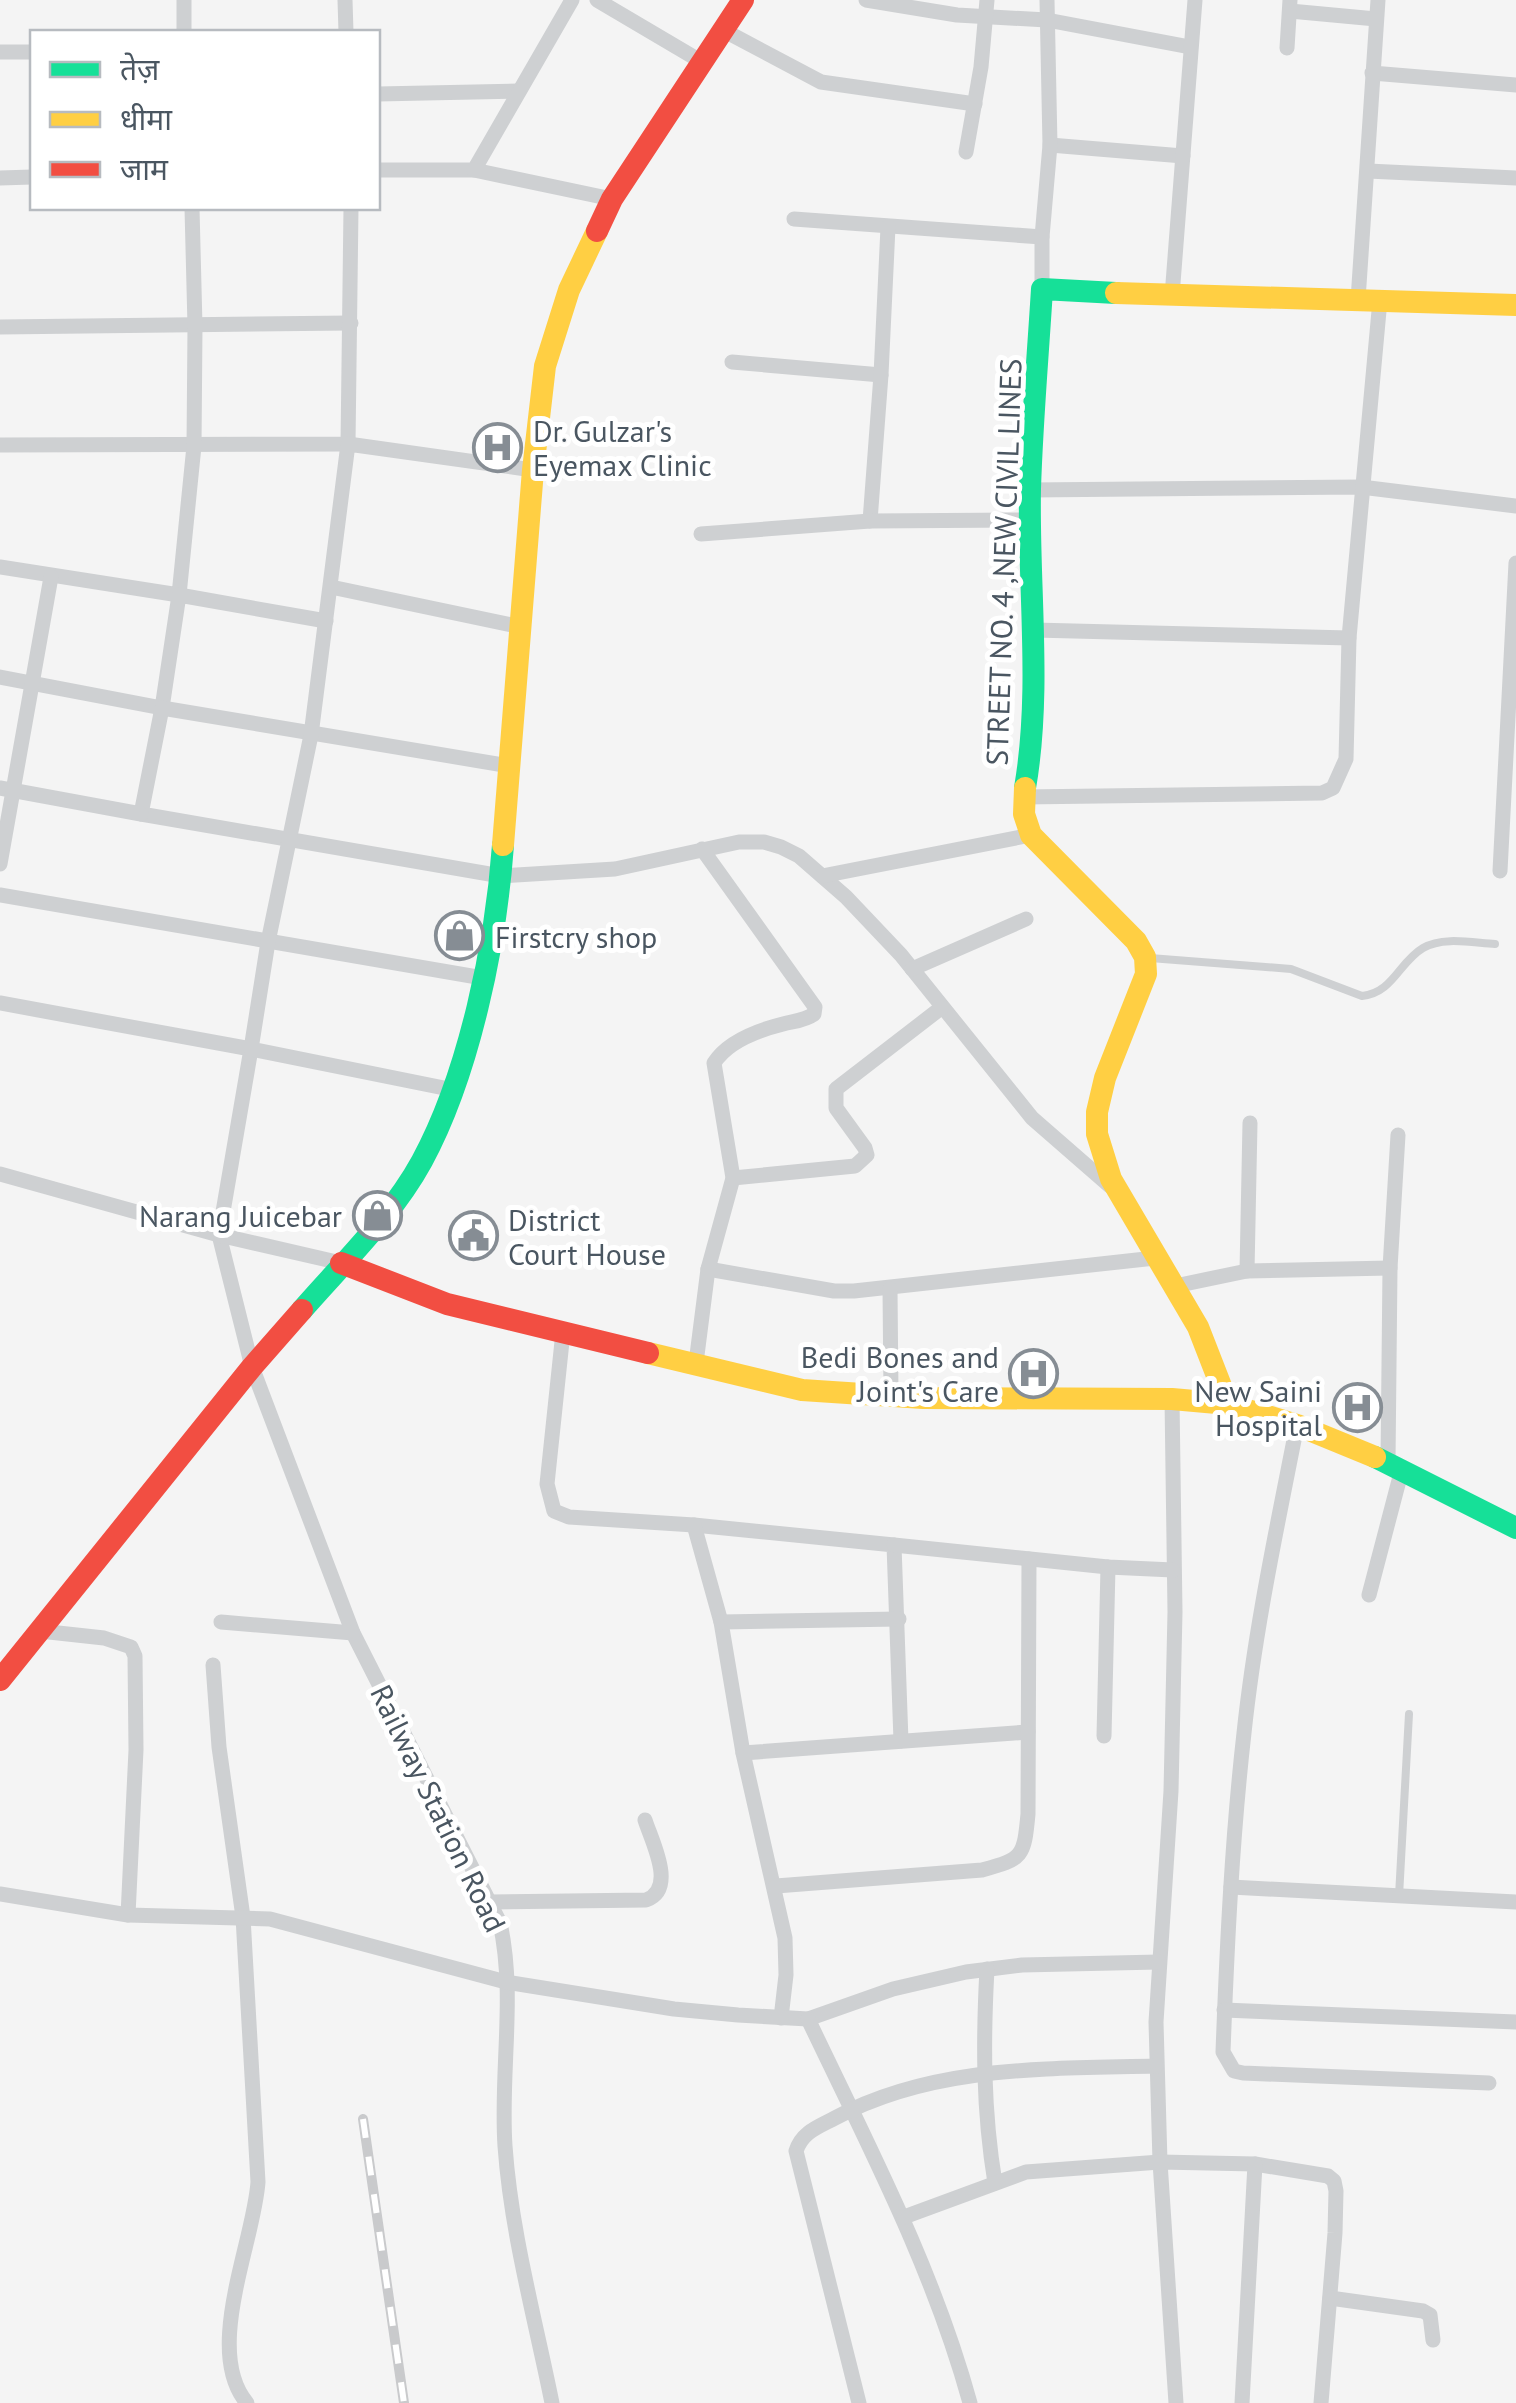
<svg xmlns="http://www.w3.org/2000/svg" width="1516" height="2403" viewBox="0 0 1516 2403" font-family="'PT Sans','Noto Sans Devanagari',sans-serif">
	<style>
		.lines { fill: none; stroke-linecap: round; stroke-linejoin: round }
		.lane { stroke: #ced0d2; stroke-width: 8 }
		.street { stroke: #ced0d2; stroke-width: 15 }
		.fast { stroke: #16e098; stroke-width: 22 }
		.slow { stroke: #ffcf43; stroke-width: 22 }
		.jam { stroke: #f24e42; stroke-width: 22 }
		.rail-casing { stroke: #c9cacc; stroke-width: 10 }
		.rail { stroke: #fff; stroke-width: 6; stroke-dasharray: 19; stroke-linecap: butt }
		.labels { text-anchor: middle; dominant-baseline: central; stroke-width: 10; stroke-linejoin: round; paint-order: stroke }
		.poi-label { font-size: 30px; fill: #4a5661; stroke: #fff; text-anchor: start }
		.street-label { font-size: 30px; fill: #4a5661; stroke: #fff }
	</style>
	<rect width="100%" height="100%" fill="#f4f4f4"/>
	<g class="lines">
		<g class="lane">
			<path d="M1150 958 1291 969 1362 996C1393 993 1399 962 1423 948 1443 936 1474 943 1495 944"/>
			<polyline points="1399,1896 1409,1714"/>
		</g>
		<g class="street">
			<polyline points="184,0 184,32"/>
			<polyline points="345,0 346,32"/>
			<polyline points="597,0 702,62"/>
			<polyline points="866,0 957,15 1047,20 1190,47"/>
			<polyline points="1290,11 1376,19"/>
			<polyline points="723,30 821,82 975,104"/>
			<polyline points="1287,48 1290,0"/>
			<polyline points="0,52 32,52"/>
			<polyline points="1372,73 1516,85"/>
			<polyline points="378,94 519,91"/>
			<polyline points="1050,145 1183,156"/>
			<polyline points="966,152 981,67 987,0"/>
			<polyline points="378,170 474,170 572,0"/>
			<polyline points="474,170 612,199"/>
			<polyline points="1368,171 1516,178"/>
			<polyline points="0,178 32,177"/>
			<polyline points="794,219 1042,237"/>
			<polyline points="1042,289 1042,237 1050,145 1047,0"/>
			<polyline points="1172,296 1195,0"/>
			<polyline points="1358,300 1378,0"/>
			<polyline points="0,327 351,323"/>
			<polyline points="732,362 881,375"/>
			<polyline points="0,445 348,444 351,208"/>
			<polyline points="1030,490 1361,487 1516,506"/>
			<polyline points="870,521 881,375 888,227"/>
			<polyline points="701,534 870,521 1032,520"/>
			<polyline points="0,567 179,595 194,446 195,326 192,208"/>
			<polyline points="331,587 521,627"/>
			<polyline points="1034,630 1349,638"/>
			<polyline points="0,677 162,708 179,595 326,621"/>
			<polyline points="510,766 162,708 141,814 501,876 615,869 739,842 764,842 781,847 799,856 846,897 901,955 1032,1118 1110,1186"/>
			<polyline points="0,788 141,814"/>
			<polyline points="1023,797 1322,793 1333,788 1346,759 1349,638 1380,300"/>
			<polyline points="0,864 51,577"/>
			<polyline points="1500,871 1516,563"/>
			<polyline points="822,876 1031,835"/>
			<polyline points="0,895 483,978"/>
			<polyline points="912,969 1026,919"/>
			<path d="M0 1003 251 1049 219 1235 252 1367 353 1633 500 1923C516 1996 500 2072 505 2146 511 2232 535 2318 552 2403"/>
			<polyline points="454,1090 251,1049 268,942 311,735 348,444 533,470"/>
			<polyline points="0,1174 219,1235 341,1263"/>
			<polyline points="733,1178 855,1166 867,1155 865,1148 836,1108 836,1089 941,1008"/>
			<polyline points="708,1269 834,1291 854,1291 1155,1258"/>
			<polyline points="1247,1271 1250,1123"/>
			<polyline points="1175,1286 1247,1271 1390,1268"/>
			<polyline points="890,1289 891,1395"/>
			<polyline points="563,1332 547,1484 554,1511 569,1517 694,1525 894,1545 901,1741"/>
			<path d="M696 1363 708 1269 733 1178 714 1063C728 1041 759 1030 783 1024 794 1021 804 1021 814 1014L815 1007 702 849"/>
			<polyline points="1172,1399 1175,1612 1171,1791 1156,2022 1160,2162 1176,2403"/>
			<path d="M1297 1425C1277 1527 1255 1629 1244 1733 1232 1839 1227 1945 1223 2052L1234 2071 1243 2073 1489 2083"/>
			<polyline points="1388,1462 1390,1268 1398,1135"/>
			<polyline points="694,1525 721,1622 743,1753 785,1938 786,1975 781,2018"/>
			<polyline points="894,1545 1108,1567 1173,1570"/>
			<polyline points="1369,1595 1402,1469"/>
			<polyline points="221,1622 353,1633"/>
			<polyline points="721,1622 899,1619"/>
			<polyline points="40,1631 104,1638 131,1647 135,1656 136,1750 128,1915"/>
			<path d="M213 1665 219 1747 243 1917 258 2182C254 2242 203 2351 247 2403"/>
			<polyline points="1104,1736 1108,1567"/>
			<polyline points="743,1753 1028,1732"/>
			<path d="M776 1886 982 1870C1023 1859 1024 1857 1028 1814L1029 1559"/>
			<polyline points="1231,1887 1516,1902"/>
			<polyline points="0,1894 128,1915 270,1919 506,1982 674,2009 738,2015 808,2019 893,1989 966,1972 1022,1965 1159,1962"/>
			<path d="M490 1902 646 1900C677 1889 652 1842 645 1820"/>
			<path d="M987 1969C983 2042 983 2110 995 2183"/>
			<polyline points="1224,2010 1516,2022"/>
			<path d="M808 2019C868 2145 933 2268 970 2403"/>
			<polyline points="904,2217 1026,2172 1160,2162 1255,2164 1328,2176 1334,2181 1336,2191 1335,2233 1321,2403"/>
			<polyline points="1330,2298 1423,2311 1430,2315 1433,2340"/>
			<path d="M859 2403 796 2151C802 2132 818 2127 835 2118 933 2065 1048 2069 1156 2066"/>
			<polyline points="1242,2403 1255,2164"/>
		</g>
		<g class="fast">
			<path d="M1025 788C1042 689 1028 588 1030 489 1032 422 1038 355 1042 289L1116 293"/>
			<path d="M302 1310C343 1263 392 1216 422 1161 469 1074 496 944 503 845"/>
			<polyline points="1375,1457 1516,1528"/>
		</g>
		<g class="slow">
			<polyline points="1116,293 1516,305"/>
			<polyline points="1025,788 1024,814 1031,835 1136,941 1145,957 1146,974 1105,1078 1097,1112 1097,1134 1111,1179 1198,1327 1228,1404"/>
			<polyline points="503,845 533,470 545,366 569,290 597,231"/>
			<polyline points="648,1353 802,1390 923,1398 1172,1399 1228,1404 1297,1425 1375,1457"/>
		</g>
		<g class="jam">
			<polyline points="597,231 612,199 743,0"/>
			<polyline points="341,1263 447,1304 648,1353"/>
			<polyline points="0,1680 252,1367 302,1310"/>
		</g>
		<defs>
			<polyline id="rail" points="363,2119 404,2403"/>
		</defs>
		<use href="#rail" class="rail-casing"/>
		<use href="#rail" class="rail"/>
	</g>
	<defs>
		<symbol id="hospital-ring" viewBox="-11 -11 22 22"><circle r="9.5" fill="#fff" stroke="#868d94" stroke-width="1.5"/><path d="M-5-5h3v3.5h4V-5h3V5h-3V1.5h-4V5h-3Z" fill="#868d94"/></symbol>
		<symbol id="shop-ring" viewBox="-11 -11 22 22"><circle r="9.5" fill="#fff" stroke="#868d94" stroke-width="1.5"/><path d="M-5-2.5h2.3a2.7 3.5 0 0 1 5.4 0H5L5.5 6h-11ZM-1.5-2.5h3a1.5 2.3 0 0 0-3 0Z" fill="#868d94"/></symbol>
		<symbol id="civic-ring" viewBox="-11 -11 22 22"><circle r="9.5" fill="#fff" stroke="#868d94" stroke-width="1.5"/><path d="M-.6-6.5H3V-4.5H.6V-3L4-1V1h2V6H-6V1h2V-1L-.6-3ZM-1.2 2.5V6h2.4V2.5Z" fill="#868d94"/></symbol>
	</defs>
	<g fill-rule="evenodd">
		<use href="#hospital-ring" x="470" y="420" width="55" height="55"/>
		<use href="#shop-ring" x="432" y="908" width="55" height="55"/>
		<use href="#shop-ring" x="350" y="1188" width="55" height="55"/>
		<use href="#civic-ring" x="446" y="1208" width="55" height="55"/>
		<use href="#hospital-ring" x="1006" y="1346" width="55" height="55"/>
		<use href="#hospital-ring" x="1330" y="1380" width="55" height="55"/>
	</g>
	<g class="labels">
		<g class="poi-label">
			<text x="533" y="430">Dr. Gulzar's<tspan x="533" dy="34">Eyemax Clinic</tspan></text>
			<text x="495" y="936">Firstcry shop</text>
			<text x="342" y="1215" text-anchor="end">Narang Juicebar</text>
			<text x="508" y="1219">District<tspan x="508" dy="34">Court House</tspan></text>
			<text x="999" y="1356" text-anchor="end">Bedi Bones and<tspan x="999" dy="34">Joint's Care</tspan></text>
			<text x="1322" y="1390" text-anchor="end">New Saini<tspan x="1322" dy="34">Hospital</tspan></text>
		</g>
		<g class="street-label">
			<text transform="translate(1003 562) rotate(-88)">STREET NO. 4 ,NEW CIVIL LINES</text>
			<text transform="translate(439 1808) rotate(64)">Railway Station Road</text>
		</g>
	</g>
	<rect x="30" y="30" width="350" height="180" fill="#ffffff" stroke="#b7bbc0" stroke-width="2.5"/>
	<rect x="50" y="62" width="50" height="15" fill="#16e098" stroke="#b7bbc0" stroke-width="2.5"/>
	<text x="120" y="80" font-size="30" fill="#4a5661">तेज़</text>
	<rect x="50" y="112" width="50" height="15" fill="#ffcf43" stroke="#b7bbc0" stroke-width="2.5"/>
	<text x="120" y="130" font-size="30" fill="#4a5661">धीमा</text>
	<rect x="50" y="162" width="50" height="15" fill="#f24e42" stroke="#b7bbc0" stroke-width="2.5"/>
	<text x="120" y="180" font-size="30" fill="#4a5661">जाम</text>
</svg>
